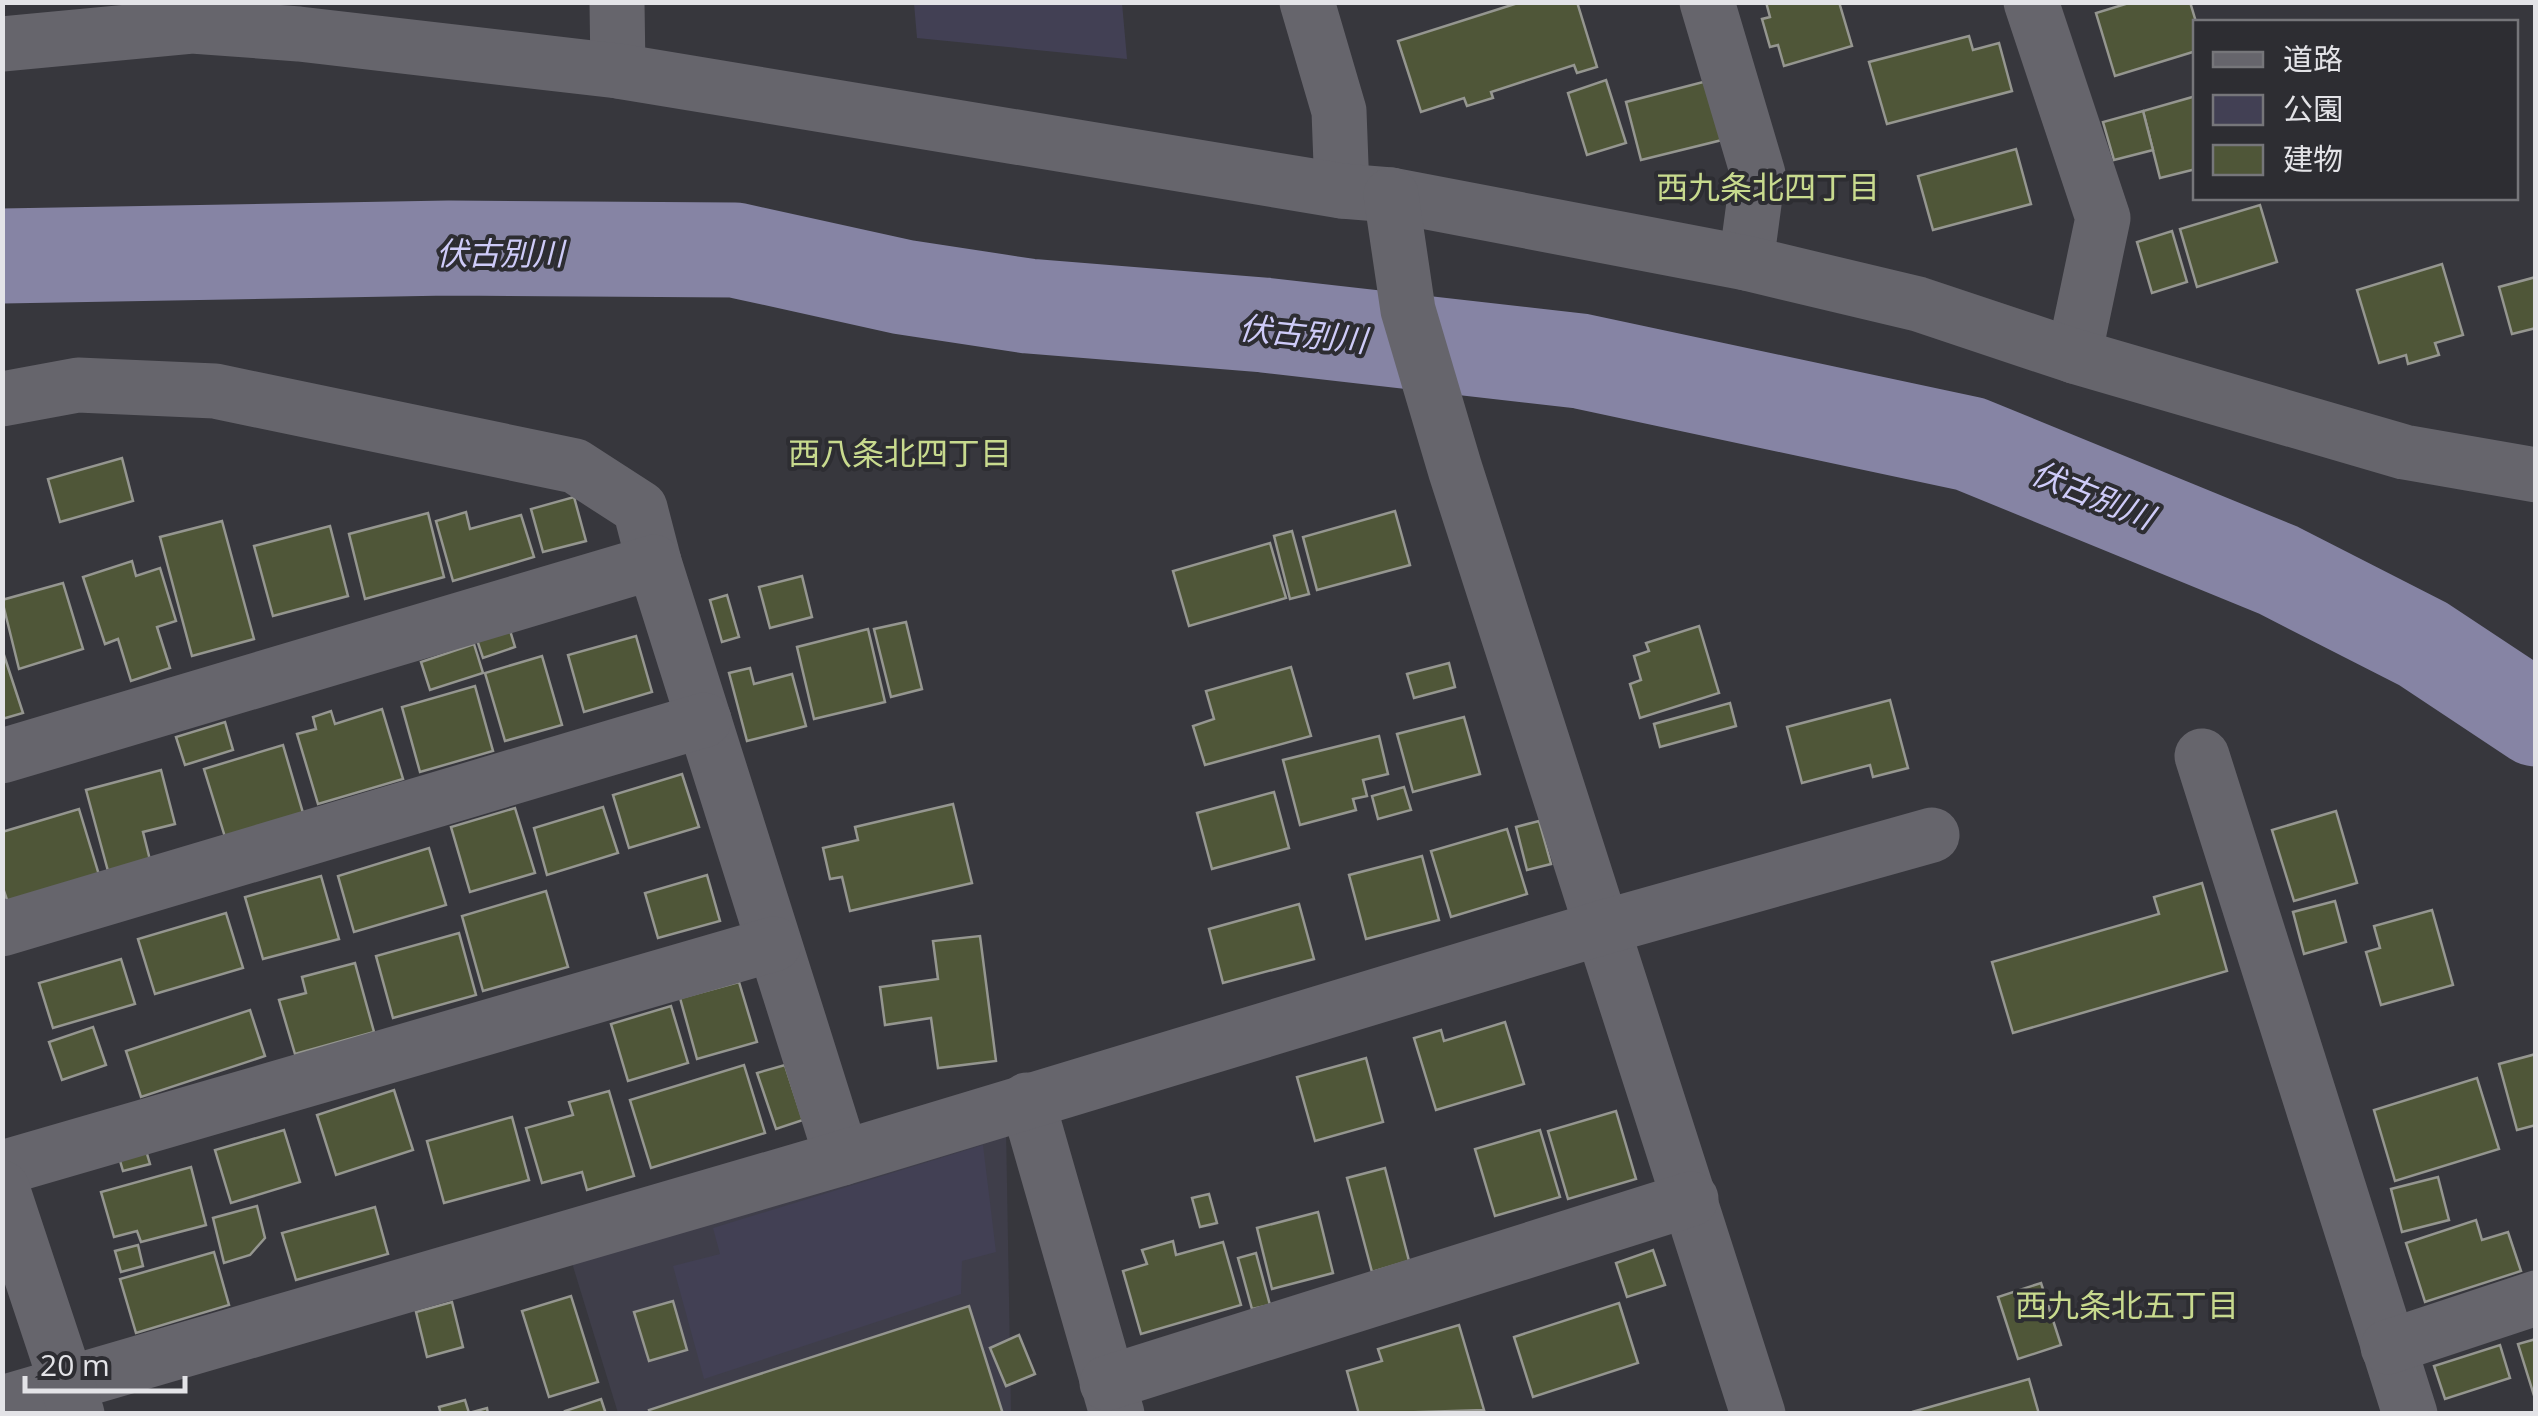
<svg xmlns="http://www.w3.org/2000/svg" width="2538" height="1416" viewBox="0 0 2538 1416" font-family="'Open Sans','Noto Sans JP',sans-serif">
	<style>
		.built { fill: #3f3e4a }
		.green { fill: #424054 }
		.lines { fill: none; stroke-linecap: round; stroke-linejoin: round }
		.river { stroke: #8684a4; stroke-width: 95 }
		.building { fill: #4f5638; stroke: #959690; stroke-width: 2.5 }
		.street { stroke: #66656c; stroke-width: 55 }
		.secondary { stroke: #66656c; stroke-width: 55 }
		.labels { text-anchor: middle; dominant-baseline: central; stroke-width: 8; stroke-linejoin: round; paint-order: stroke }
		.neighbourhood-label { font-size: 32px; fill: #c8da8e; stroke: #2d2d32 }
		.water-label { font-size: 32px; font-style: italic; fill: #cecbf8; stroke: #2d2d32 }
	</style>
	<rect width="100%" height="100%" fill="#37373d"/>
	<polygon class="built" points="1006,1127 1011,1413 618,1413 572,1263"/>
	<g class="green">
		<polygon points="914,3 1122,3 1127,59 917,38"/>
		<polygon points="983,1145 996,1252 962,1261 961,1294 704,1379 673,1266 720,1254 713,1228"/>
	</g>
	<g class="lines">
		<polyline class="river" points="2,256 449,248 735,250 903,287 1028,306 1264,325 1580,361 1970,444 2278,570 2423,644 2536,719"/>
	</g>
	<g class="building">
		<polygon points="1521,2 1577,2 1597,67 1577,73 1574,65 1491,92 1493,98 1467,106 1464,98 1421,112 1398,41"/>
		<polygon points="1766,2 1839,2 1852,46 1784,66 1778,45 1770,47 1762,19 1770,17"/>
		<polygon points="2132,2 2190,2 2196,22 2196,51 2115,76 2096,13"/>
		<polygon points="1969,36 1973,50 1999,43 2012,91 1887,124 1869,62"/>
		<polygon points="1606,80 1626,143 1587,155 1568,93"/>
		<polygon points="1707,81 1722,140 1641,160 1626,102"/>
		<polygon points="2196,96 2196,169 2160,178 2143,111"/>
		<polygon points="2143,111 2153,150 2114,160 2103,122"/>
		<polygon points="2016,149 2031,204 1933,230 1918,176"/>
		<polygon points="2260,205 2277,262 2197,287 2180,229"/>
		<polygon points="2172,231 2187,282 2152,293 2137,242"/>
		<polygon points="2442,264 2463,335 2435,343 2439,355 2408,364 2406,355 2379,363 2357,290"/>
		<polygon points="2536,277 2536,328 2512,334 2499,287"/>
		<polygon points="122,458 133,501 60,522 48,479"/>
		<polygon points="574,497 586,541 543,552 531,509"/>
		<polygon points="1395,511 1410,565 1317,590 1303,537"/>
		<polygon points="466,512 470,529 521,515 534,557 453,581 436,521"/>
		<polygon points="428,513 444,577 365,599 349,534"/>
		<polygon points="222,521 254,639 192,656 160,537"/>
		<polygon points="330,526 348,596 273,616 254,546"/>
		<polygon points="1292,531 1309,594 1290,599 1274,536"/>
		<polygon points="1270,543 1286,598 1189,626 1173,571"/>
		<polygon points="132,561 136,576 160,568 176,621 157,627 170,668 131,681 118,639 105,644 83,577"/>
		<polygon points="802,576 812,617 770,628 759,587"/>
		<polygon points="63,583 83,649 19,669 2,600"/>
		<polygon points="727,595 739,637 722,642 710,600"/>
		<polygon points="906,622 922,689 891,697 874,629"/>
		<polygon points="1699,626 1719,693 1640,718 1630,684 1641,680 1634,656 1649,651 1646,643"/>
		<polygon points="509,627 515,647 483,658 476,637"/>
		<polygon points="868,629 885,702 814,719 797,647"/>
		<polygon points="636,636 652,692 584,712 568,655"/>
		<polygon points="474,644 483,673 430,690 421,662"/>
		<polygon points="2,649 23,713 2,719"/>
		<polygon points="542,656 562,725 505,741 485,673"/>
		<polygon points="1449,663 1455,687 1414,698 1407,674"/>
		<polygon points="1291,667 1311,736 1205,765 1193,726 1214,719 1206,691"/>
		<polygon points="750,668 754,684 792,674 806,726 747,741 729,673"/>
		<polygon points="475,686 493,751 420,772 402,707"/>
		<polygon points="1890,700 1908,768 1873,777 1870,765 1802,783 1787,727"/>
		<polygon points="1730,703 1736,726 1660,747 1654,724"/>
		<polygon points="382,709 403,779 318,804 297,734 316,729 313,717 331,711 335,724"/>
		<polygon points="1464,717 1480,774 1413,792 1397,734"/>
		<polygon points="225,722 233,750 185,765 176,737"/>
		<polygon points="1379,736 1388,774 1363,780 1367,796 1353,799 1356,810 1300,825 1283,760"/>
		<polygon points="283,745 303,813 225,837 204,769"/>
		<polygon points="161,770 175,824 143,832 150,860 108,871 86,790"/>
		<polygon points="682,774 699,827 629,848 613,795"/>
		<polygon points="1404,787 1411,810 1378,819 1372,796"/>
		<polygon points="1274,792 1289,848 1212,869 1197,813"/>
		<polygon points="953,804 972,883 850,911 842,877 830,879 823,848 858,840 855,827"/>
		<polygon points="603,807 618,853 547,875 534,828"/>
		<polygon points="515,808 535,873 470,892 451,827"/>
		<polygon points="79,809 99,875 8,903 2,885 2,832"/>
		<polygon points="2336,811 2357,883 2294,901 2272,830"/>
		<polygon points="1539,821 1551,864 1527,870 1516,827"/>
		<polygon points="1507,829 1527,894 1451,917 1431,851"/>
		<polygon points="429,848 446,905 354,932 338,876"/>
		<polygon points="1422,856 1439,920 1366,939 1349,875"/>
		<polygon points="707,875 720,921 658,938 645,893"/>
		<polygon points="321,876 339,939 263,959 245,897"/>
		<polygon points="2202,883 2227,971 2013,1033 1992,962 2159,914 2154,897"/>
		<polygon points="546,891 568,967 483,991 462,916"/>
		<polygon points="2335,901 2346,942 2304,954 2293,912"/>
		<polygon points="1299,904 1314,959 1223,983 1209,929"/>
		<polygon points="2432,910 2453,985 2381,1005 2366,952 2380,948 2374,926"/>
		<polygon points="226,913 243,968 155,994 138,939"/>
		<polygon points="459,933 476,995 393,1018 376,956"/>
		<polygon points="980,936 996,1061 938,1068 931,1018 885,1025 880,987 938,979 933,941"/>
		<polygon points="121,959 135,1004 53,1028 39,983"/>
		<polygon points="355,963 374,1032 295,1054 279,1000 306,993 302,977"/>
		<polygon points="739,982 757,1042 697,1059 680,998"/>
		<polygon points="671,1006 688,1063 628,1081 611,1024"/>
		<polygon points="250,1010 265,1056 141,1097 126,1051"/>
		<polygon points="1505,1022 1524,1084 1436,1110 1414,1038 1441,1030 1444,1041"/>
		<polygon points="93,1027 106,1065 62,1080 49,1042"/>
		<polygon points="2536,1054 2536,1125 2517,1130 2499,1064"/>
		<polygon points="1366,1058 1383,1122 1315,1141 1297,1077"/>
		<polygon points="744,1065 765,1133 651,1168 630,1100"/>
		<polygon points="785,1065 803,1120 776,1129 757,1073"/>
		<polygon points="2477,1078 2499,1149 2395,1181 2374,1110"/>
		<polygon points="394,1090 413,1150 336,1175 317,1115"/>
		<polygon points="609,1091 634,1176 587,1190 582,1172 542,1183 526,1128 573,1115 569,1102"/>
		<polygon points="1616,1111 1636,1179 1568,1199 1548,1131"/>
		<polygon points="512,1117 529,1180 444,1203 427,1141"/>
		<polygon points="284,1130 300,1182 231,1203 215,1150"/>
		<polygon points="1540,1130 1560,1197 1495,1216 1475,1149"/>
		<polygon points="145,1147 150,1164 123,1171 118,1154"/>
		<polygon points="191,1167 206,1225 141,1242 137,1231 114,1237 101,1192"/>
		<polygon points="1385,1168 1409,1261 1372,1272 1347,1178"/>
		<polygon points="2438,1177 2449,1220 2402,1232 2391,1189"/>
		<polygon points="1209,1194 1217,1223 1200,1227 1192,1198"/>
		<polygon points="257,1206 265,1238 250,1255 224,1263 213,1218"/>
		<polygon points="375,1207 388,1254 296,1280 282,1233"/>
		<polygon points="1318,1212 1333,1273 1272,1289 1257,1228"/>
		<polygon points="2476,1220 2482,1240 2508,1232 2521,1271 2425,1302 2406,1243"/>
		<polygon points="1173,1241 1176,1255 1223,1242 1241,1305 1141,1334 1123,1271 1147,1264 1142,1250"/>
		<polygon points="138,1245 143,1266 121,1272 115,1251"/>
		<polygon points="1653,1250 1665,1285 1627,1297 1616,1263"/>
		<polygon points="214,1252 229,1305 136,1333 120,1279"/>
		<polygon points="1256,1253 1270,1305 1252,1309 1238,1258"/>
		<polygon points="2041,1283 2061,1345 2018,1359 1998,1297"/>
		<polygon points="571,1296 598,1382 549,1397 522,1311"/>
		<polygon points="673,1301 687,1350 649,1361 634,1312"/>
		<polygon points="452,1302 463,1347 427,1357 416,1312"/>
		<polygon points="1619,1303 1638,1363 1533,1397 1514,1337"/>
		<polygon points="969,1306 1003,1414 650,1414 649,1410"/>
		<polygon points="1459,1325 1484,1410 1359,1414 1347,1371 1382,1361 1378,1349"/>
		<polygon points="1019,1335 1035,1374 1006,1386 990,1348"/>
		<polygon points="2536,1339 2536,1402 2518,1344"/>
		<polygon points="2500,1345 2510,1378 2445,1399 2434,1366"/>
		<polygon points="2029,1379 2039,1414 1912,1412"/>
		<polygon points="601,1399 606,1414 566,1414 565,1411"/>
		<polygon points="465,1400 469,1413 487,1408 488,1414 441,1414 439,1407"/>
	</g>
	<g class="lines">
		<g class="street">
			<polyline points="617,2 618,71"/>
			<polyline points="1307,2 1339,111 1342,191"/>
			<polyline points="1707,2 1758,174 1746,263"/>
			<polyline points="2031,2 2103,218 2074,356"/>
			<polyline points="2,44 192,26 299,34 618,71 1342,191 1391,195 1746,263 1918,304 2074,356 2404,452 2536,475"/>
			<polyline points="1391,195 1408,310 1455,469 1758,1414"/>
			<polyline points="2,399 78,385 215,391 575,466 640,508 654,562"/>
			<polyline points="2,756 654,562 842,1158"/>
			<polyline points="2202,756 2410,1414"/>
			<polyline points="2,929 704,720"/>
			<polyline points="1027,1100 1117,1414"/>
			<polyline points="2,1168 774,944"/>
			<polyline points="2388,1347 2536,1298"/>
			<polyline points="1107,1383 1691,1199"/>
			<polyline points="2,1403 842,1158 1601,928 1932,835"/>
		</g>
		<polyline class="secondary" points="2,1188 77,1414"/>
	</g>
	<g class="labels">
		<g class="neighbourhood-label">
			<text x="1768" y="186">西九条北四丁目</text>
			<text x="900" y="452">西八条北四丁目</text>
			<text x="2127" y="1304">西九条北五丁目</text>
		</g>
		<g class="water-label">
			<text x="500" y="252">伏古別川</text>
			<text transform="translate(1303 333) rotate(6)">伏古別川</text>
			<text transform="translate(2093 494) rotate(22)">伏古別川</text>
		</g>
	</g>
	<rect width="2538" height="1416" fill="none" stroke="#e3e3e7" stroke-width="10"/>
	<rect x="2193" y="20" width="325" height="180" fill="#2d2d32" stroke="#76767a" stroke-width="2.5"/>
	<rect x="2213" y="52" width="50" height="15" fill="#66656c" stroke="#76767a" stroke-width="2.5"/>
	<text x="2283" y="70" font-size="30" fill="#e3e3e7">道路</text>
	<rect x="2213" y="95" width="50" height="30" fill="#424054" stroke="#76767a" stroke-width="2.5"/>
	<text x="2283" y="120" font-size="30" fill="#e3e3e7">公園</text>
	<rect x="2213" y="145" width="50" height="30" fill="#4f5638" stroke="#76767a" stroke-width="2.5"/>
	<text x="2283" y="170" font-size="30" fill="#e3e3e7">建物</text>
	<path d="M25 1376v15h160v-15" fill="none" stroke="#e3e3e7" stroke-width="5"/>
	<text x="40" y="1376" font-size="30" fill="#e3e3e7" stroke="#2d2d32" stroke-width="8" paint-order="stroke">20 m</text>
</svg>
